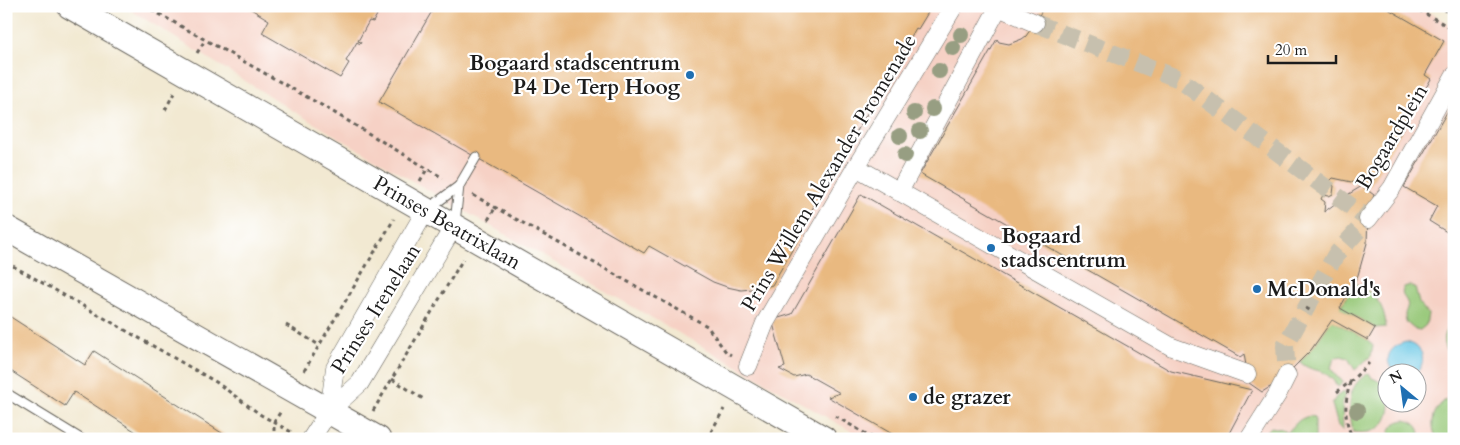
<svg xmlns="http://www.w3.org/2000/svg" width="1460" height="445" viewBox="0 0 1460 445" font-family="Cardo,serif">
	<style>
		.built { fill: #f6d1c5; fill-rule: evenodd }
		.green { fill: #97c878; stroke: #5a724a }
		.water { fill: #66c6e4; stroke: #417180 }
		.building { fill: #e9b980 }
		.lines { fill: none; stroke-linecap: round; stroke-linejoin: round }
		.street-tunnel { stroke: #c7c0ae; stroke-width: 18; stroke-dasharray: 18 9; stroke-linecap: butt }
		.lane-casing { stroke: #67645c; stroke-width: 11 }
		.street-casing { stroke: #67645c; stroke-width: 19 }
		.secondary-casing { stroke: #67645c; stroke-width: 27 }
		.path { stroke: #67645c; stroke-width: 3; stroke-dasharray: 4 4; stroke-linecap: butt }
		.lane { stroke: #fff; stroke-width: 9 }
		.street { stroke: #fff; stroke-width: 18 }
		.secondary { stroke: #fff; stroke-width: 25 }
		.tree { fill: #979e82 }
		.poi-dot { fill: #1f6fb2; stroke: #fff; stroke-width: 2 }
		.labels { text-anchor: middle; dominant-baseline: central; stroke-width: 4.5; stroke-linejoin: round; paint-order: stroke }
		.poi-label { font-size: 21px; font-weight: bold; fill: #1c1c1c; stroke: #fff; text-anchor: start }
		.street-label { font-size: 21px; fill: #1c1c1c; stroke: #fff }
	</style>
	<rect width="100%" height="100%" fill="#fff"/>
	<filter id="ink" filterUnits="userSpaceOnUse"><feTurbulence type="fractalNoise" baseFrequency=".02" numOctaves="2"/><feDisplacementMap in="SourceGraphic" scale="10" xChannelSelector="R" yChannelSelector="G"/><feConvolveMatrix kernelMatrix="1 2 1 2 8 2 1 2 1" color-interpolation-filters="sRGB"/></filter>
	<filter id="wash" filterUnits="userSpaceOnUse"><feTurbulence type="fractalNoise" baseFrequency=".0096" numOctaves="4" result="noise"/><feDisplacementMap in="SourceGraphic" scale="20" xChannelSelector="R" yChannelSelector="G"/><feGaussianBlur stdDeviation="1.12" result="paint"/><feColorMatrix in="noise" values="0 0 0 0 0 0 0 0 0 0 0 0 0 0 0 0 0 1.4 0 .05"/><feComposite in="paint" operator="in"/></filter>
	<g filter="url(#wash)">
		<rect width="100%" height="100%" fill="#f2e9d2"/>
		<path class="built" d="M124 6H1418L1454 27V439H865L445 200 300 115ZM1388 372H1418V402H1388Z"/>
		<g class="green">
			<path d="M1354 283C1374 292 1385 305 1386 327L1375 328 1340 308Z"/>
			<path d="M1410 285 1415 288 1419 303 1428 314 1426 325 1420 330 1414 329 1407 323C1406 321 1405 318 1405 315 1405 311 1409 307 1407 302 1404 296 1400 295 1404 287Z"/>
			<path d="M1332 320 1368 340 1373 346 1371 356 1355 370 1348 358 1341 356 1334 358 1331 368 1336 376 1344 382 1338 387C1323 364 1314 375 1300 362L1311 350Z"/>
			<path d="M1454 323V358C1441 349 1439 332 1454 323Z"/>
			<path d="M1369 373 1372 378C1384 382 1388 391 1388 402L1390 403C1390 426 1375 435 1353 432 1349 408 1345 386 1369 373Z"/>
			<polygon points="1343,392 1345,395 1342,402 1343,431 1338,426 1332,404 1336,397"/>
			<path d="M1454 395V439H1437C1427 420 1436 403 1454 395Z"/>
			<path d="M1310 416 1314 417 1315 421V439H1263L1266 432 1271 427 1282 429 1286 432C1297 426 1295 419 1310 416Z"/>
			<path d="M1406 420C1416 423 1421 428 1420 439H1390C1387 427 1396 421 1406 420Z"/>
		</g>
		<path class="water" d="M1406 342C1422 345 1428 360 1417 372H1394C1382 359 1390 346 1406 342Z"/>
		<g id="blocks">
			<g class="building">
				<polygon points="246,6 378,6 374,13 377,15 373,22 369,21 358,41 361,42 360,44 357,42 346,61 349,63 340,78 262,33 269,20"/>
				<polygon points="435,6 932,6 918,29 916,28 798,234 800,236 772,285 762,288 741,290 727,287 713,282 649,246 644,253 379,102"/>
				<polygon points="1041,6 1383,6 1444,41 1425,75 1431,79 1370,186 1333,178 1330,181 1334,186 1333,194 1329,196 1323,195 1321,199 1325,202 1324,212 1344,197 1362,186 1374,195 1368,212 1367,243 1358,275 1340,308 1375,328 1368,340 1332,320 1311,350 1280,381 1262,392 1249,383 1244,354 1240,357 920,174 997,39 999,42 1009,44 1022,39 1026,36 1035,23 1042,10"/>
				<polygon points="1454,100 1454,227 1450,234 1429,221 1437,206 1404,187"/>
				<polygon points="861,194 1171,371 1252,390 1226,439 901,439 828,397 840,393 806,374 794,377 779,369 785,367 772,320 792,314"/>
				<polygon points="6,314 85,365 94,351 228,437 226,439 147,439 74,392 65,406 6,368"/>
			</g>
		</g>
	</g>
	<g filter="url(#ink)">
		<use href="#blocks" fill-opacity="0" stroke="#67645c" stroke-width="1"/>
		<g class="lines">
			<polyline class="street-tunnel" points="1035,23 1179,79 1368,219 1335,256 1285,346 1287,375"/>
			<defs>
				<g id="lane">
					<polyline points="428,209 459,186 476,157"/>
					<polyline points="455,223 459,186"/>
					<polyline points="6,393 81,439"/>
				</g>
				<g id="street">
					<polyline points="996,6 1035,23"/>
					<polyline points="856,167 1172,347 1247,374"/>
					<polyline points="899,192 999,6"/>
					<polyline points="1368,219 1392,188 1454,76"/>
					<polyline points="748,366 765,323 856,167 954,6"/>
					<polyline points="329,411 335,368 426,210"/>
					<polyline points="311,439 329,411 360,383 454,226"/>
					<polyline points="1249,439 1277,395 1287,375"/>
				</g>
				<g id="secondary">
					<path id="s1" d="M70 6 824 439"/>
					<polyline points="6,228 378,439"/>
				</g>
			</defs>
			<use href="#lane" class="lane-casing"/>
			<use href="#street" class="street-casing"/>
			<use href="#secondary" class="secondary-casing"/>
			<g class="path">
				<polyline points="145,6 323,106 443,178"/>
				<polyline points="1412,6 1454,30"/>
				<polyline points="1438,6 1454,15"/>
				<polyline points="197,53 205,40"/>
				<polyline points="165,110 174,93"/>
				<polyline points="420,181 427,169"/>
				<polyline points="473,195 707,326 726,352 731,355"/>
				<polyline points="488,220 495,208"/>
				<polyline points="6,262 216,382 261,415 293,433"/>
				<polyline points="1306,308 1313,312"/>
				<polyline points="286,325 319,345"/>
				<polyline points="304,371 394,219"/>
				<polyline points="392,379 425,400"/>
				<path d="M1350 382C1345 403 1343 418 1353 439"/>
				<polyline points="1337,392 1350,382 1369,363"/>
				<polyline points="373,411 463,259"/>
				<polyline points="835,416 875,439"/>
				<polyline points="274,439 274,422 281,411"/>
				<polyline points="707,439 724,409"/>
			</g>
			<use href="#lane" class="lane"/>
			<use href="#street" class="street"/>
			<use href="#secondary" class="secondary"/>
		</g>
		<g class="tree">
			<circle cx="961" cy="35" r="8"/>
			<circle cx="953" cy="48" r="8"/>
			<circle cx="939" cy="71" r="8"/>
			<circle cx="933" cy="109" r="8"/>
			<circle cx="914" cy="113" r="8"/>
			<circle cx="920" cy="131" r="8"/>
			<circle cx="900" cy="136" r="8"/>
			<circle cx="905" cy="155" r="8"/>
			<circle cx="1357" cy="411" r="8"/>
		</g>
	</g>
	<g class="poi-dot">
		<circle cx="690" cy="75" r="5"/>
		<circle cx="991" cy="248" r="5"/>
		<circle cx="1257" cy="289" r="5"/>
		<circle cx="913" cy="397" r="5"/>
	</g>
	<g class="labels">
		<g class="poi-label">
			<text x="680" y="63" text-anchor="end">Bogaard stadscentrum<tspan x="680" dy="24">P4 De Terp Hoog</tspan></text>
			<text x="1001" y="236">Bogaard<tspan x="1001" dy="24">stadscentrum</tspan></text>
			<text x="1267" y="289">McDonald's</text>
			<text x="923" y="397">de grazer</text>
		</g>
		<g class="street-label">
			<text transform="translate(1392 137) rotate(-59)">Bogaardplein</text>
			<text transform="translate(829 173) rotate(-59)">Prins Willem Alexander Promenade</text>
			<text stroke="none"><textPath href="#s1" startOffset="435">Prinses Beatrixlaan</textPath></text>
			<text transform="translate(376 309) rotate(-58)">Prinses Irenelaan</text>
		</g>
	</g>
	<rect width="1460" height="445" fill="none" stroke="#fff" stroke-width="25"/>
	<g transform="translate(1402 388) rotate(331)"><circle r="24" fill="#ffffff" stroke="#a4a4a4"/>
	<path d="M0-4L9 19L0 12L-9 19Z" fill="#1f6fb2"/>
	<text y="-8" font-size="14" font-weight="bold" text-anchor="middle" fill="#1c1c1c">N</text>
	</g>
	<path d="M1268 55v8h68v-8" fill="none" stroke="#1c1c1c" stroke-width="2.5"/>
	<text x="1275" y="55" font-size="15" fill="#1c1c1c" stroke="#ffffff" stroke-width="4" paint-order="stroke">20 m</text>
</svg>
